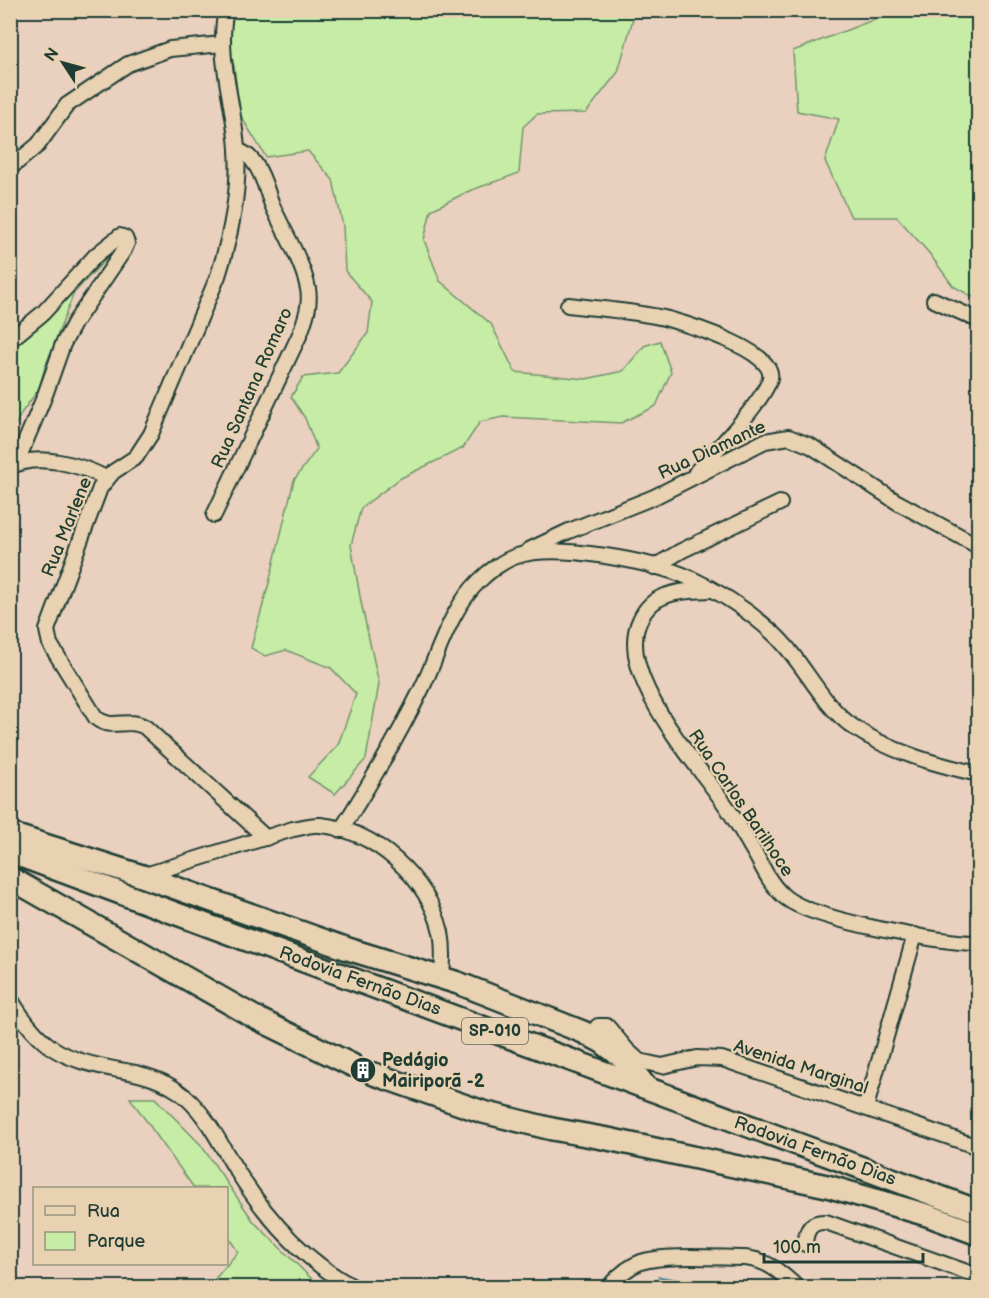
<svg xmlns="http://www.w3.org/2000/svg" width="989" height="1298" viewBox="0 0 989 1298" font-family="'Balsamiq Sans',sans-serif">
	<style>
		.green { fill: #c6eca6; stroke: #72946d; stroke-width: 1.5 }
		.lines { fill: none; stroke-linecap: round; stroke-linejoin: round }
		.stream { stroke: #5a939d; stroke-width: 3 }
		.minor-casing { stroke: #1f3d34; stroke-width: 18 }
		.highway-casing { stroke: #1f3d34; stroke-width: 26 }
		.minor { stroke: #e9d2b2; stroke-width: 14 }
		.highway { stroke: #e9d2b2; stroke-width: 21 }
		.labels { text-anchor: middle; dominant-baseline: central; stroke-width: 4.5; stroke-linejoin: round; paint-order: stroke }
		.shield { fill: #e9d2b2; stroke: #5c6a5a; stroke-width: 1.5 }
		.shield-label { font-size: 16px; font-weight: bold; fill: #1f3d34 }
		.street-label { font-size: 18px; fill: #1f3d34; stroke: #e9d2b2 }
		.poi-label { font-size: 18px; font-weight: bold; fill: #1f3d34; stroke: #e9d2b2; text-anchor: start }
	</style>
	<rect width="100%" height="100%" fill="#ead0be"/>
	<filter id="ink" filterUnits="userSpaceOnUse"><feTurbulence type="fractalNoise" baseFrequency=".0167" numOctaves="2"/><feDisplacementMap in="SourceGraphic" scale="12" xChannelSelector="R" yChannelSelector="G"/><feConvolveMatrix kernelMatrix="1 2 1 2 8 2 1 2 1" color-interpolation-filters="sRGB"/></filter>
	<g filter="url(#ink)">
		<g class="green">
			<polygon points="231,11 650,11 634,15 618,72 586,113 537,114 523,127 519,173 469,191 431,210 424,240 440,281 491,324 515,372 586,379 623,371 644,346 660,341 671,372 656,406 621,423 503,417 480,422 463,448 401,478 361,508 351,545 361,602 379,684 366,759 335,794 308,777 338,745 356,694 331,668 286,650 265,656 251,648 269,583 294,480 317,449 305,418 291,397 303,377 338,373 368,333 372,302 345,271 343,226 333,180 308,151 266,157 240,115 234,66 225,41"/>
			<polygon points="896,11 978,11 978,300 953,286 929,253 897,217 851,217 825,161 839,119 797,111 793,51"/>
			<polygon points="106,253 105,260 74,293 45,367 39,389 22,412 11,434 11,351 41,322"/>
			<polygon points="130,1098 155,1098 201,1145 254,1222 315,1282 327,1287 208,1287 238,1252 227,1235 226,1188 194,1188"/>
		</g>
		<g class="lines">
			<polyline class="stream" points="659,1277 693,1283 699,1288"/>
			<defs>
				<g id="minor">
					<path d="M226 10C216 56 234 102 237 149 240 193 231 235 218 276L151 434 136 457 113 472 100 488 47 630 50 644 96 718C112 731 127 717 145 727L266 838"/>
					<polyline points="10,168 38,145 67,105 128,64 170,49 222,44"/>
					<polyline points="934,300 978,320"/>
					<path d="M568 305C601 309 636 311 668 319 689 325 776 351 770 378 765 400 714 453 696 472"/>
					<polyline points="10,340 43,313 96,255 120,236 125,238 127,243 124,250 75,322 63,344 45,395 16,464"/>
					<path d="M10 467C38 452 81 465 106 478"/>
					<path d="M214 515 300 334C305 319 311 305 308 289 303 262 284 232 273 207 267 193 264 176 255 164 251 157 245 153 237 150"/>
					<polyline points="529,550 569,531 654,497 765,441 789,437 811,446 897,502 978,546"/>
					<polyline points="654,567 681,551 780,503"/>
					<path d="M710 590C695 591 679 590 665 596 653 600 645 609 640 620 614 673 696 762 724 803 736 820 746 839 757 857 765 872 772 887 786 898 814 920 940 943 978 943"/>
					<path d="M341 830C370 784 398 737 422 688 440 651 449 611 479 581 489 571 504 560 517 556 556 543 652 561 690 578 720 592 749 611 773 633 803 660 819 702 852 726 889 752 935 764 978 774"/>
					<path d="M142 876 293 829C301 828 311 824 320 825 375 830 428 878 441 932 444 947 443 962 442 978"/>
					<path d="M10 998C40 1049 61 1059 119 1070 139 1073 161 1079 178 1091 206 1111 219 1143 237 1171 267 1219 304 1261 355 1288"/>
					<polyline points="590,1035 598,1026 607,1026 627,1050 639,1061 662,1066 697,1058 722,1059 978,1147"/>
					<polyline points="866,1107 915,935"/>
					<path d="M805 1244C806 1230 811 1221 826 1222L978 1276"/>
					<path d="M608 1288C617 1277 627 1267 641 1262 664 1254 719 1258 745 1258 768 1260 781 1273 798 1288"/>
				</g>
				<g id="highway">
					<polyline points="10,834 142,876 348,949 458,983 583,1032 602,1042 624,1059 645,1086"/>
					<polyline points="10,852 978,1211"/>
					<polyline points="10,878 256,1018 352,1065"/>
					<polyline points="374,1074 483,1112 552,1129 608,1139 827,1186 927,1215 978,1234"/>
				</g>
			</defs>
			<use href="#minor" class="minor-casing"/>
			<use href="#highway" class="highway-casing"/>
			<use href="#minor" class="minor"/>
			<use href="#highway" class="highway"/>
		</g>
	</g>
	<defs>
		<symbol id="building-disc" viewBox="-11 -11 22 22"><circle r="9.5" fill="#1f3d34" stroke="#e9d2b2"/><path d="M-4-6H4V6H1V3H-1V6H-4ZM-2.5-4.3h1.7v1.8h-1.7ZM.8-4.3h1.7v1.8H.8ZM-2.5-1h1.7V.8h-1.7ZM.8-1h1.7V.8H.8Z" fill="#fff"/></symbol>
	</defs>
	<g fill-rule="evenodd">
		<use href="#building-disc" x="348" y="1055" width="30" height="30"/>
	</g>
	<g class="labels">
		<rect class="shield" x="462" y="1018" width="66" height="26" rx="4.5"/>
		<g class="shield-label">
			<text x="495" y="1031">SP-010</text>
		</g>
		<g class="street-label">
			<text transform="translate(252 388) rotate(-66)">Rua Santana Romaro</text>
			<text transform="translate(712 450) rotate(-25)">Rua Diamante</text>
			<text transform="translate(67 527) rotate(-68)">Rua Marlene</text>
			<text transform="translate(741 803) rotate(56)">Rua Carlos Barilhoce</text>
			<text transform="translate(360 981) rotate(20)">Rodovia Fernão Dias</text>
			<text transform="translate(801 1067) rotate(18)">Avenida Marginal</text>
			<text transform="translate(815 1151) rotate(20)">Rodovia Fernão Dias</text>
		</g>
		<g class="poi-label">
			<text x="382" y="1060">Pedágio<tspan x="382" dy="21">Mairiporã -2</tspan></text>
		</g>
	</g>
	<rect width="989" height="1298" fill="none" stroke="#e9d2b2" stroke-width="36"/>
	<rect x="18" y="18" width="953" height="1262" fill="none" stroke="#1f3d34" stroke-width="2" filter="url(#ink)"/>
	<rect x="33" y="1187" width="195" height="78" fill="#e9d2b2" stroke="#989680" stroke-width="1.5"/>
	<rect x="45" y="1206" width="30" height="9" fill="#e9d2b2" stroke="#989680" stroke-width="1.5"/>
	<text x="87" y="1217" font-size="18" fill="#1f3d34">Rua</text>
	<rect x="45" y="1232" width="30" height="18" fill="#c6eca6" stroke="#989680" stroke-width="1.5"/>
	<text x="87" y="1247" font-size="18" fill="#1f3d34">Parque</text>
	<g transform="translate(63 63) rotate(306)" stroke="#e9d2b2" stroke-width="4.5" paint-order="stroke">
	<path d="M0-4.5L10 22L0 15L-10 22Z" fill="#1f3d34"/>
	<text y="-9" font-size="16" font-weight="bold" text-anchor="middle" fill="#1f3d34">N</text>
	</g>
	<path d="M764 1253v9h159v-9" fill="none" stroke="#1f3d34" stroke-width="3"/>
	<text x="773" y="1253" font-size="18" fill="#1f3d34" stroke="#e9d2b2" stroke-width="4.5" paint-order="stroke">100 m</text>
</svg>
